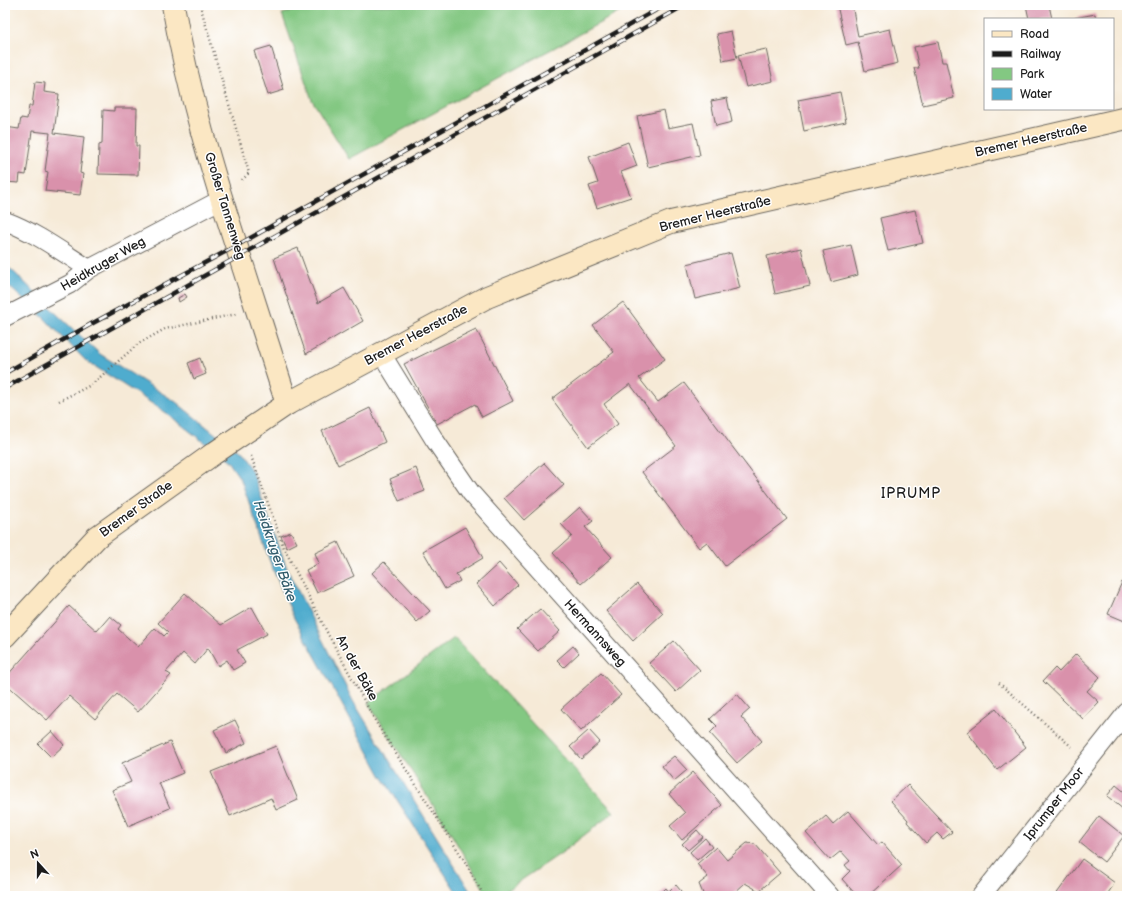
<svg xmlns="http://www.w3.org/2000/svg" width="1132" height="901" viewBox="0 0 1132 901" font-family="'Balsamiq Sans',sans-serif">
	<style>
		.green { fill: #83c882; stroke: #50724f }
		.water { fill: #4facce; stroke: #366475 }
		.building { fill: #d991ab }
		.lines { fill: none; stroke-linecap: round; stroke-linejoin: round }
		.street-casing { stroke: #68645d; stroke-width: 20 }
		.secondary-casing { stroke: #68645d; stroke-width: 24 }
		.path { stroke: #68645d; stroke-width: 2.5; stroke-dasharray: 1 3; stroke-linecap: butt }
		.street { stroke: #fff; stroke-width: 18 }
		.secondary { stroke: #fbe7c3; stroke-width: 22 }
		.rail-casing { stroke: #1c1c1c; stroke-width: 4.5 }
		.rail { stroke: #fff; stroke-width: 3; stroke-dasharray: 9; stroke-linecap: butt }
		.labels { text-anchor: middle; dominant-baseline: central; stroke-width: 3; stroke-linejoin: round; paint-order: stroke }
		.street-label { font-size: 13px; fill: #1c1c1c; stroke: #fff }
		.neighbourhood-label { font-size: 14px; letter-spacing: 1px; fill: #1c1c1c; stroke: #fff }
		.water-label { font-size: 14px; font-style: italic; fill: #335d6c; stroke: #fff }
	</style>
	<rect width="100%" height="100%" fill="#fff"/>
	<filter id="ink" filterUnits="userSpaceOnUse"><feTurbulence type="fractalNoise" baseFrequency=".025" numOctaves="2"/><feDisplacementMap in="SourceGraphic" scale="8" xChannelSelector="R" yChannelSelector="G"/><feConvolveMatrix kernelMatrix="1 2 1 2 8 2 1 2 1" color-interpolation-filters="sRGB"/></filter>
	<filter id="wash" filterUnits="userSpaceOnUse"><feTurbulence type="fractalNoise" baseFrequency=".012" numOctaves="4" result="noise"/><feDisplacementMap in="SourceGraphic" scale="16" xChannelSelector="R" yChannelSelector="G"/><feGaussianBlur stdDeviation="0.9" result="paint"/><feColorMatrix in="noise" values="0 0 0 0 0 0 0 0 0 0 0 0 0 0 0 0 0 1.4 0 .05"/><feComposite in="paint" operator="in"/></filter>
	<g filter="url(#wash)">
		<rect width="100%" height="100%" fill="#f6ead7"/>
		<g class="green">
			<polygon points="313,5 633,5 349,159 312,100 282,14"/>
			<polygon points="454,638 614,812 560,854 498,896 488,896 447,827 368,703"/>
		</g>
		<polygon class="water" points="5,265 14,272 61,318 100,354 176,402 239,453 252,471 287,569 353,701 473,896 459,896 381,775 294,618 272,567 241,480 228,461 165,412 85,360 44,318 5,283"/>
		<g id="blocks">
			<g class="building">
				<polygon points="837,5 852,5 858,36 890,29 898,63 865,71 858,42 846,45"/>
				<polygon points="1026,5 1049,5 1052,19 1029,19"/>
				<polygon points="1095,14 1096,19 1076,19 1075,18"/>
				<polygon points="731,31 737,58 723,61 717,34"/>
				<polygon points="938,42 942,62 946,62 954,98 923,105 914,68 919,68 914,47"/>
				<polygon points="271,46 284,90 268,95 254,51"/>
				<polygon points="766,49 773,81 746,87 738,55"/>
				<polygon points="35,82 45,83 44,92 59,94 54,133 84,137 80,173 83,174 80,195 45,191 48,172 45,171 50,133 32,131 26,175 20,174 19,183 5,182 5,127 19,129 21,118 27,119 29,106 32,106"/>
				<polygon points="840,92 846,122 804,131 798,100"/>
				<polygon points="727,98 732,122 716,126 711,101"/>
				<polygon points="114,108 137,108 136,146 139,146 138,175 98,174 99,145 102,144 103,110 114,111"/>
				<polygon points="664,110 668,128 693,123 700,155 648,167 637,116"/>
				<polygon points="628,142 637,166 621,172 631,197 597,208 589,186 598,183 589,157"/>
				<polygon points="915,210 923,243 888,251 880,218"/>
				<polygon points="851,245 858,275 831,282 823,251"/>
				<polygon points="298,248 318,303 344,288 363,321 306,354 274,258"/>
				<polygon points="801,248 810,286 775,294 767,256"/>
				<polygon points="731,253 740,288 695,299 687,264"/>
				<polygon points="185,294 187,297 179,302 178,298"/>
				<polygon points="623,302 665,359 639,378 658,402 684,383 787,519 725,566 707,542 699,548 642,472 676,446 630,384 604,404 618,424 588,447 552,399 614,352 593,325"/>
				<polygon points="476,329 513,401 482,417 475,404 437,424 404,364"/>
				<polygon points="200,358 206,374 194,379 188,363"/>
				<polygon points="370,408 385,442 338,465 322,431"/>
				<polygon points="544,463 564,485 524,520 504,498"/>
				<polygon points="416,468 425,491 399,501 390,479"/>
				<polygon points="580,507 593,521 585,527 612,557 581,584 553,553 572,536 561,524"/>
				<polygon points="465,527 483,558 456,574 460,581 445,589 423,551"/>
				<polygon points="291,532 297,543 287,548 281,536"/>
				<polygon points="338,542 354,576 317,593 306,570 319,563 315,553"/>
				<polygon points="384,562 430,611 417,622 372,573"/>
				<polygon points="499,563 518,585 495,606 476,584"/>
				<polygon points="1122,582 1127,584 1127,622 1108,614"/>
				<polygon points="637,584 663,613 633,641 606,611"/>
				<polygon points="185,593 221,625 252,607 267,634 237,650 245,663 233,670 227,660 218,666 208,648 195,664 183,653 166,672 171,675 138,712 117,694 95,719 69,696 47,720 5,683 5,678 69,606 97,631 110,616 121,625 118,629 138,647 155,628 164,636 168,632 158,623"/>
				<polygon points="540,609 560,631 538,651 517,629"/>
				<polygon points="674,641 700,670 676,692 649,663"/>
				<polygon points="573,646 579,653 564,667 557,660"/>
				<polygon points="1076,654 1100,677 1087,691 1099,702 1083,719 1043,681 1055,668 1059,672"/>
				<polygon points="601,673 621,695 581,731 561,709"/>
				<polygon points="737,694 750,709 741,717 762,741 737,763 710,733 717,726 710,719"/>
				<polygon points="996,709 1026,747 997,770 967,732"/>
				<polygon points="235,720 246,743 226,753 214,730"/>
				<polygon points="589,730 600,742 581,759 570,747"/>
				<polygon points="52,731 64,745 51,757 38,744"/>
				<polygon points="170,742 183,773 159,783 170,808 128,826 112,790 131,782 122,763"/>
				<polygon points="276,746 298,800 276,810 271,798 230,816 211,772"/>
				<polygon points="674,756 687,770 674,781 662,766"/>
				<polygon points="693,772 722,805 682,840 670,826 685,813 669,794"/>
				<polygon points="908,785 952,832 943,839 937,833 926,843 907,822 908,820 891,801"/>
				<polygon points="1116,785 1127,794 1127,807 1124,810 1107,796"/>
				<polygon points="848,811 878,845 882,842 902,865 868,896 857,896 842,879 850,871 845,865 850,861 841,851 830,860 806,833 826,816 833,824"/>
				<polygon points="1099,816 1124,836 1104,862 1079,842"/>
				<polygon points="697,830 703,837 688,850 682,844"/>
				<polygon points="705,838 712,847 697,860 690,852"/>
				<polygon points="747,843 755,844 780,873 759,891 745,883 731,896 704,896 699,884 708,877 697,864 716,847 727,860"/>
				<polygon points="1082,859 1115,883 1106,896 1055,896"/>
				<polygon points="676,885 685,896 658,896 666,888 669,892"/>
			</g>
		</g>
	</g>
	<g filter="url(#ink)">
		<use href="#blocks" fill-opacity="0" stroke="#68645d" stroke-width="1"/>
		<g class="lines">
			<defs>
				<g id="street">
					<path d="M5 221C35 232 62 252 89 269"/>
					<polyline points="5,317 70,284 89,269 222,199"/>
					<polyline points="381,353 434,439 471,493 830,896"/>
					<polyline points="981,896 1127,712"/>
				</g>
				<g id="secondary">
					<path d="M173 5C188 91 213 174 240 257 256 306 271 355 287 404"/>
					<polyline points="5,636 97,537 213,454 287,404 487,297 671,222 1127,118"/>
				</g>
			</defs>
			<use href="#street" class="street-casing"/>
			<use href="#secondary" class="secondary-casing"/>
			<g class="path">
				<polyline points="200,5 249,173 240,182"/>
				<polyline points="59,401 91,385 138,344 165,329 236,314"/>
				<polyline points="251,456 284,548 329,636 377,724 464,860 484,896"/>
				<polyline points="999,683 1073,748"/>
			</g>
			<use href="#street" class="street"/>
			<use href="#secondary" class="secondary"/>
			<defs>
				<g id="rail">
					<polyline points="5,373 93,323 236,246 665,5"/>
					<polyline points="5,388 685,5"/>
				</g>
			</defs>
			<use href="#rail" class="rail-casing"/>
			<use href="#rail" class="rail"/>
		</g>
	</g>
	<g class="labels">
		<g class="street-label">
			<text transform="translate(1031 140) rotate(-13)">Bremer Heerstraße</text>
			<text transform="translate(225 206) rotate(73)">Großer Tannenweg</text>
			<text transform="translate(715 214) rotate(-14)">Bremer Heerstraße</text>
			<text transform="translate(103 264) rotate(-30)">Heidkruger Weg</text>
			<text transform="translate(416 335) rotate(-28)">Bremer Heerstraße</text>
			<text transform="translate(136 509) rotate(-36)">Bremer Straße</text>
			<text transform="translate(595 633) rotate(48)">Hermannsweg</text>
			<text transform="translate(357 668) rotate(61)">An der Bäke</text>
			<text transform="translate(1054 804) rotate(-52)">Iprumper Moor</text>
		</g>
		<g class="neighbourhood-label">
			<text x="911" y="493">IPRUMP</text>
		</g>
		<g class="water-label">
			<text transform="translate(275 551) rotate(71)">Heidkruger Bäke</text>
		</g>
	</g>
	<rect width="1132" height="901" fill="none" stroke="#fff" stroke-width="20"/>
	<rect x="984" y="18" width="130" height="92" fill="#ffffff" stroke="#a4a4a4"/>
	<rect x="992" y="31" width="20" height="6" fill="#fbe7c3" stroke="#a4a4a4"/>
	<text x="1020" y="38" font-size="12" fill="#1c1c1c">Road</text>
	<rect x="992" y="51" width="20" height="6" fill="#1c1c1c" stroke="#a4a4a4"/>
	<text x="1020" y="58" font-size="12" fill="#1c1c1c">Railway</text>
	<rect x="992" y="68" width="20" height="12" fill="#83c882" stroke="#a4a4a4"/>
	<text x="1020" y="78" font-size="12" fill="#1c1c1c">Park</text>
	<rect x="992" y="88" width="20" height="12" fill="#4facce" stroke="#a4a4a4"/>
	<text x="1020" y="98" font-size="12" fill="#1c1c1c">Water</text>
	<g transform="translate(38 863) rotate(339)" stroke="#ffffff" stroke-width="3" paint-order="stroke">
	<path d="M0-3L7 15L0 10L-7 15Z" fill="#1c1c1c"/>
	<text y="-6" font-size="11" font-weight="bold" text-anchor="middle" fill="#1c1c1c">N</text>
	</g>
</svg>
